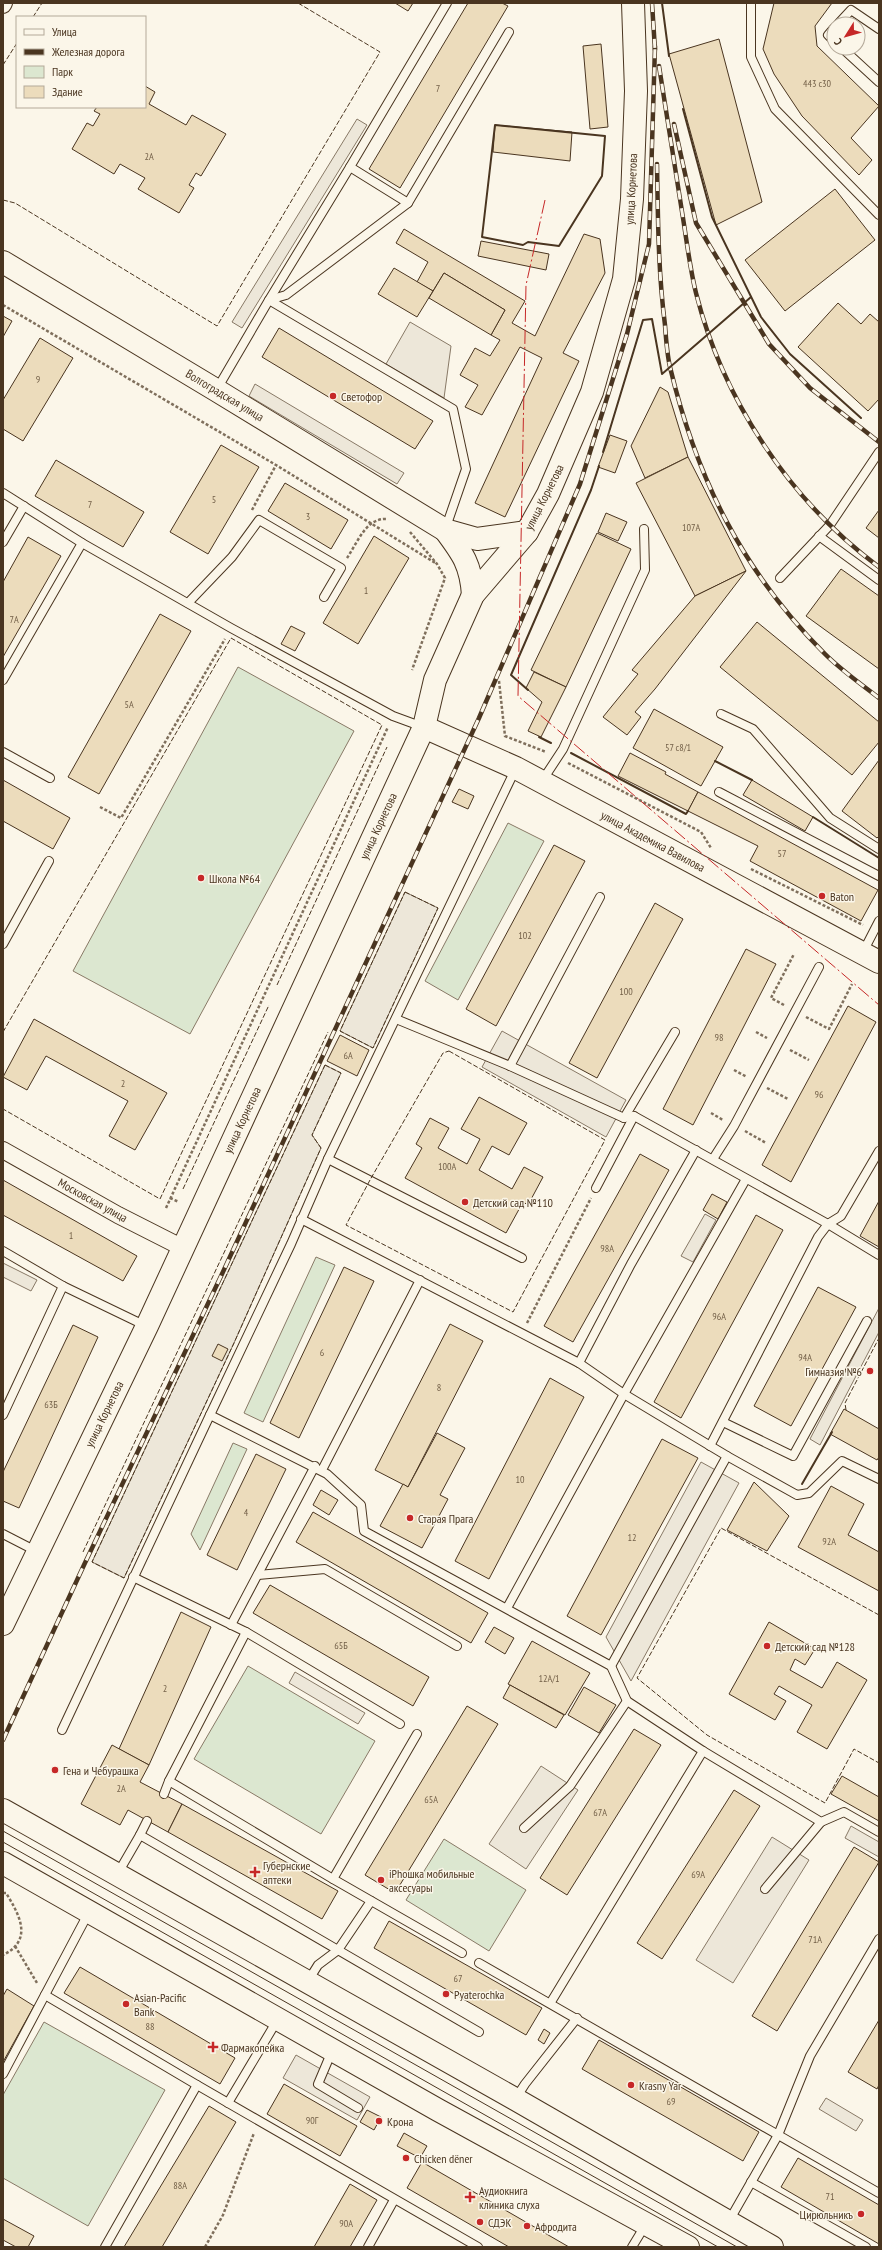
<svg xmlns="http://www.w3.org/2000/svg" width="882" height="2250" viewBox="0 0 882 2250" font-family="'PT Sans Narrow',sans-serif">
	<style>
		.green { fill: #dce7d0; stroke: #887966 }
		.parking { fill: #ede7d9; stroke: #887966 }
		.building { fill: #ecdcbc; stroke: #4a3520 }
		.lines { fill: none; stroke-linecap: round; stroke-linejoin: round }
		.lane-casing { stroke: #4a3520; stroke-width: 10 }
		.street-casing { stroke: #4a3520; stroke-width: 18 }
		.secondary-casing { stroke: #4a3520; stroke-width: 24 }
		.highway-casing { stroke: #4a3520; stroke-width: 24 }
		.path { stroke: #7f6f5c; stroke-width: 2.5; stroke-dasharray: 3 2; stroke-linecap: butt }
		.lane { stroke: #fbf6e9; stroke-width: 8 }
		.street { stroke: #fbf6e9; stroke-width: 16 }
		.secondary { stroke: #fbf6e9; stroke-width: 22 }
		.highway { stroke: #fbf6e9; stroke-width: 22 }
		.tram { stroke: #4a3520; stroke-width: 1 }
		.rail-casing { stroke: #4a3520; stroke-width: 4.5 }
		.rail { stroke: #fbf6e9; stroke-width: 3; stroke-dasharray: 9; stroke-linecap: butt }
		.fence { stroke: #4a3520; stroke-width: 1; stroke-dasharray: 5 2; stroke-linecap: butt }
		.wall { stroke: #4a3520; stroke-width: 2 }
		.power { stroke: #c62828; stroke-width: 1; stroke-dasharray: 14 3 2 3; stroke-linecap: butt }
		.poi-dot { fill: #c62828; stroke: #fbf6e9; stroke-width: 1.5 }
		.labels { text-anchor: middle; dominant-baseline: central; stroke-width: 3; stroke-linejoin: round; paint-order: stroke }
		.number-label { font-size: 10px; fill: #725f47 }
		.street-label { font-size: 12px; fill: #4a3520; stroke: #fbf6e9 }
		.poi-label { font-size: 12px; fill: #4a3520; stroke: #fbf6e9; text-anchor: start }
	</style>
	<rect width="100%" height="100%" fill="#fbf6e9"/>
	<g class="green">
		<polygon points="238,667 354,731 190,1034 73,971"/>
		<polygon points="508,823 544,841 458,1000 425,981"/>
		<polygon points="316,1257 335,1265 263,1422 244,1413"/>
		<polygon points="233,1443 247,1449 200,1550 191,1534"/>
		<polygon points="248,1666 375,1741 321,1834 194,1759"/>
		<polygon points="444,1839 526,1890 489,1951 406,1900"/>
		<polygon points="44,2022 165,2090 88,2226 3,2178 3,2095"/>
	</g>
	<g class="parking">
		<polygon points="357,119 367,125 242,328 232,322"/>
		<polygon points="410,322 451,346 444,398 386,364"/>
		<polygon points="255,384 404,473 397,484 249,396"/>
		<polygon points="405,892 438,908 373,1048 340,1031"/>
		<polygon points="502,1031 626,1100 606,1137 482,1067"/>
		<polygon points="325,1065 341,1073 312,1135 321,1148 234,1343 124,1578 92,1562"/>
		<polygon points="705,1214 716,1220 693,1262 681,1256"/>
		<polygon points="3,1263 37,1280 31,1291 3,1277"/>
		<polygon points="879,1308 879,1332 820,1445 810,1439"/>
		<polygon points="701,1462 739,1483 631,1681 606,1637"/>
		<polygon points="295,1672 365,1713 358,1724 289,1683"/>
		<polygon points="541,1766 578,1790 526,1869 489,1844"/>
		<polygon points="851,1826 879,1842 879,1857 845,1838"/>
		<polygon points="772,1837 809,1860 733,1983 696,1960"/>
		<polygon points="296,2055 370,2097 357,2120 283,2078"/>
		<polygon points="826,2098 863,2120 856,2131 819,2109"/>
	</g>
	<g class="building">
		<polygon points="395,3 413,3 408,11"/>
		<polygon points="468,3 502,3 508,6 400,188 369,169"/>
		<polygon points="774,3 832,3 815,26 817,46 879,106 851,138 872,160 859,175 802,116 774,74 763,49"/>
		<polygon points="719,39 762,202 716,225 669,54"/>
		<polygon points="601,44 608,127 590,129 583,46"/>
		<polygon points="145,86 155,92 149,104 186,125 192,115 226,134 201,176 196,173 189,185 194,188 179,213 138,189 145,178 120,164 114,174 72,149 87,123 93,126 100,114 94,111 97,107 145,107"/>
		<polygon points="495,125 572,132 570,161 493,152"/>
		<polygon points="835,189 875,240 785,311 745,260"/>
		<polygon points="404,229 525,301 512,323 535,336 584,234 600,239 605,273 563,353 579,361 505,517 475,503 542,358 520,347 482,415 465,407 478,385 460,375 475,348 490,356 500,340 491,335 505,310 444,273 433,291 417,282 428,262 396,243"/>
		<polygon points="481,241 549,254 546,270 478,256"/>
		<polygon points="394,268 433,291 417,317 378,294"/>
		<polygon points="444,273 505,310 491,335 429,298"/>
		<polygon points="838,303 861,324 870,314 879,322 879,399 868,411 798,347"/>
		<polygon points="3,316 12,321 3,337"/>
		<polygon points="279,328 433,421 415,449 262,357"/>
		<polygon points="40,338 73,358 23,441 3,429 3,400"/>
		<polygon points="660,387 668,392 688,457 645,478 631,446"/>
		<polygon points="610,435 627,441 615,473 598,467"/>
		<polygon points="221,445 259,467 208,554 170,532"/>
		<polygon points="688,457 746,571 695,596 636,483"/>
		<polygon points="56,460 144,512 123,547 35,496"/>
		<polygon points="285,483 348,520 331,549 268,511"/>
		<polygon points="879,510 879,538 866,528"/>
		<polygon points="606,513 627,522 618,541 598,532"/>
		<polygon points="597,533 631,549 566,687 531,670"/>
		<polygon points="374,536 409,558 358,644 323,623"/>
		<polygon points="28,537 61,556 3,657 3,582"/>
		<polygon points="841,569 879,596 879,669 806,616"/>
		<polygon points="746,571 655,689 635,712 641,717 627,735 603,717 638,674 632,670 695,596"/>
		<polygon points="160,614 191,631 99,794 68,777"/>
		<polygon points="757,622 879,722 879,742 852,775 720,667"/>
		<polygon points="291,626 305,633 295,651 281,644"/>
		<polygon points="534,672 566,687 541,737 528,731 542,702 526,688"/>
		<polygon points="654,709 723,747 701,786 633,748"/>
		<polygon points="630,753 666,772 665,774 698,792 688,811 618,776"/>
		<polygon points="879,760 879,836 877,838 842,811"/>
		<polygon points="3,780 70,818 53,849 3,821"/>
		<polygon points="752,780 813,817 805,831 743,795"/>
		<polygon points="459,789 474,796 468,809 452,802"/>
		<polygon points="698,792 878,890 861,921 750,861 758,846 688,811"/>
		<polygon points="554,845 585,861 496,1026 466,1009"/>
		<polygon points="655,903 683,919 597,1078 569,1063"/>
		<polygon points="746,949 776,964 693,1125 663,1109"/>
		<polygon points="848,1006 876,1022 791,1182 762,1165"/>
		<polygon points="34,1019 167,1093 135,1150 109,1136 128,1101 46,1056 27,1090 3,1077"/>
		<polygon points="340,1035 369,1050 357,1076 327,1061"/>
		<polygon points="479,1097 527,1123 509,1155 492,1146 479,1170 512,1189 524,1167 543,1177 528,1205 523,1202 506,1233 405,1178 422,1148 416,1144 430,1118 449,1128 438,1148 467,1164 480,1139 461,1129"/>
		<polygon points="640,1154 669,1170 573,1342 544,1326"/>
		<polygon points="3,1180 137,1256 123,1281 3,1215"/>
		<polygon points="712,1194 727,1202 718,1219 703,1210"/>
		<polygon points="879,1201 879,1247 860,1236"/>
		<polygon points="756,1215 783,1230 681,1418 654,1402"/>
		<polygon points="344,1267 374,1281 299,1438 270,1423"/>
		<polygon points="818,1287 856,1307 791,1426 754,1406"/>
		<polygon points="450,1324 483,1341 408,1487 375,1470"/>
		<polygon points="73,1325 98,1337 19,1508 3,1501 3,1472"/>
		<polygon points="218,1344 228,1349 222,1361 212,1356"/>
		<polygon points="550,1378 584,1397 489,1579 455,1561"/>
		<polygon points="844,1409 879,1429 879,1457 877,1460 830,1434"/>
		<polygon points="437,1433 465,1448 440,1495 448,1499 422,1548 380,1526 403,1484 408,1487"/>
		<polygon points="662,1439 698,1458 601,1635 567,1616"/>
		<polygon points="256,1454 286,1469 237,1570 207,1555"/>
		<polygon points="754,1482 789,1516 767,1551 727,1530"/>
		<polygon points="831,1486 864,1504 848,1535 879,1552 879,1591 798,1547"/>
		<polygon points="321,1490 338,1500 329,1515 313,1505"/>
		<polygon points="313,1512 488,1613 471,1643 296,1542"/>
		<polygon points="270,1585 429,1677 413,1706 253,1613"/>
		<polygon points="181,1612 211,1627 149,1765 119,1749"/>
		<polygon points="769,1622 815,1649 805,1665 795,1659 790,1670 822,1688 837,1662 867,1680 827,1749 797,1732 812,1705 779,1686 774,1694 786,1701 775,1720 729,1694"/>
		<polygon points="494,1627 514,1638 505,1654 485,1642"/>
		<polygon points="532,1641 590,1673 565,1715 508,1684"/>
		<polygon points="510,1685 564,1715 556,1728 503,1698"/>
		<polygon points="584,1687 616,1705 599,1733 568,1715"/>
		<polygon points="467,1706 498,1724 395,1893 365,1875"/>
		<polygon points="634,1729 661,1745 567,1895 540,1878"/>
		<polygon points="112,1745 149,1765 140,1782 182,1804 168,1832 128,1810 120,1825 81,1804"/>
		<polygon points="842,1776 879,1797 879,1821 831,1794"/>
		<polygon points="734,1790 760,1806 662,1959 637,1943"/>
		<polygon points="182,1804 338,1891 322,1919 168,1832"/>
		<polygon points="854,1847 879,1862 777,2031 752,2016"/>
		<polygon points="389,1921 542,2008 526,2035 374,1948"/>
		<polygon points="80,1967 235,2058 220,2084 64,1993"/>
		<polygon points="7,1989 34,2006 3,2062 3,1996"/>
		<polygon points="879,2020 879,2085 877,2089 848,2072"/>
		<polygon points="544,2029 550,2033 544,2044 538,2040"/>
		<polygon points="599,2040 759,2132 743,2161 582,2069"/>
		<polygon points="284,2084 357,2126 340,2156 267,2114"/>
		<polygon points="209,2106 236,2122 162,2247 124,2247"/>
		<polygon points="367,2110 381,2117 374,2130 360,2122"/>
		<polygon points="404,2133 427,2146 420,2158 397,2146"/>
		<polygon points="798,2158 879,2205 879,2244 781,2187"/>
		<polygon points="422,2162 569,2247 509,2247 407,2188"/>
		<polygon points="350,2184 377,2200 350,2247 314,2247"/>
		<polygon points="3,2219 34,2236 28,2247 16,2247 3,2240"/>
	</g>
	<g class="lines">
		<defs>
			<g id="lane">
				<polyline points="751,3 751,57 775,109 879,215"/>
				<polyline points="838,24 851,10 879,29"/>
				<polyline points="834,28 828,35 834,41"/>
				<polyline points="842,48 879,82"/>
				<polyline points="350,167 269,300 453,409 466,469 445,530"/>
				<polyline points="408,203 350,167 447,3"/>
				<polyline points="217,389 269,300 286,295 408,203 509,32"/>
				<polyline points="3,493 82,543 231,628 393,716 423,727"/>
				<polyline points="819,536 879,580"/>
				<polyline points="3,542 24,506"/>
				<polyline points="780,578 830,525 879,452"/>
				<polyline points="188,603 232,557 259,520 341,568 324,597"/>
				<polyline points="3,680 82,543"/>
				<polyline points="721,714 753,729 830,818 879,849"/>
				<polyline points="3,752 50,778"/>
				<polyline points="542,781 563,749 645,570 644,529"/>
				<polyline points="719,792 879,876"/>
				<polyline points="3,944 49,861"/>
				<polyline points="863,952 879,921"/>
				<polyline points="396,1019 510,1066 624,1118 634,1116 828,1224 879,1255"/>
				<polyline points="510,1066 600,897"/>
				<polyline points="624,1118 675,1032"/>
				<polyline points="328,1159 522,1258"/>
				<polyline points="713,1159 734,1126 819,967"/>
				<polyline points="596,1188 634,1116"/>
				<polyline points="301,1219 579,1363 624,1394 727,1456 611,1666"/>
				<polyline points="3,1251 63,1286 146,1326"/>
				<polyline points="579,1363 631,1264 696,1150"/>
				<polyline points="3,1415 63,1286"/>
				<polyline points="210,1415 291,1244 328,1159 516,768"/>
				<polyline points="723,1422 793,1456 867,1321"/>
				<polyline points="710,1446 818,1237 828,1224 841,1216 879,1151"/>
				<polyline points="727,1456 797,1495 809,1493 842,1461 879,1479"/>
				<polyline points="322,1470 420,1280"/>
				<polyline points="3,1534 38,1552"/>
				<polyline points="258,1575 325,1569 457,1646"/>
				<polyline points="133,1577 246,1632"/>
				<polyline points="507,1608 624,1394 746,1179"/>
				<polyline points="231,1625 315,1466"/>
				<polyline points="400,1724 246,1632 169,1781 333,1879 462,1953"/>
				<polyline points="62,1730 210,1415 327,1474 361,1505 364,1531 611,1666 627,1701 703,1751 821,1822 844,1812 879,1832"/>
				<polyline points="164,1794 169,1781"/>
				<polyline points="524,1828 570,1786 627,1701"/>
				<polyline points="140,1835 147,1821"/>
				<polyline points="118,1873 140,1835 479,2032"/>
				<polyline points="333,1879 417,1734"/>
				<polyline points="765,1889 821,1822"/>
				<polyline points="479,1963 879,2193"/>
				<polyline points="308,1981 318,1965 338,1950 371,1901"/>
				<polyline points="45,1995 197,2085 478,2247"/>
				<polyline points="551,2002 703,1751"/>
				<polyline points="332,2051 318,2084 358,2108"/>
				<polyline points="3,2074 89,1912"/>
				<polyline points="516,2098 525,2084 577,2018"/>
				<polyline points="228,2103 278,2019"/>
				<polyline points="751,2182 866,2247"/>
				<polyline points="729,2221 778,2135 810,2056 879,1939"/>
				<polyline points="105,2247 197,2085"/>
				<polyline points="368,2247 394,2200"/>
				<polyline points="632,2247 646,2224"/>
			</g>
			<g id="street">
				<polyline points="3,5 4,3"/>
				<polyline points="3,1150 118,1215 183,1248"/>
			</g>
			<g id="secondary">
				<polyline points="3,262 216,390 445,530 477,539 527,532"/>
				<path d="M445 530C463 554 471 565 473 595"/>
				<polyline points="424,727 516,768 879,962"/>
				<polyline points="3,1624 147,1326 424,727 435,680 473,595 527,532 548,494 592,392 624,279 632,199 636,91 633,3"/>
			</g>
			<g id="highway">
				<polyline points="3,1810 515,2099 772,2247"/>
				<polyline points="3,1863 438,2110 688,2247"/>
			</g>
		</defs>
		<use href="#lane" class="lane-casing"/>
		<use href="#street" class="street-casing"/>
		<use href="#secondary" class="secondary-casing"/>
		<use href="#highway" class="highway-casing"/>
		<g class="path">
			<polyline points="3,305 276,465 437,564"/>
			<polyline points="252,510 276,465"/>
			<polyline points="410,532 437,564 445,578 412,670"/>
			<path d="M347 558C358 542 366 517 388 519"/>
			<polyline points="499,681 505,736 546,752"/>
			<polyline points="568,763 701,832 711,848"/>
			<polyline points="100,807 121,818 225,639"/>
			<polyline points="751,869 863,925"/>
			<polyline points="784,1005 771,998 794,954"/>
			<polyline points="806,1017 829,1029 852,984"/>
			<polyline points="756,1032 767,1038"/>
			<polyline points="790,1050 809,1060"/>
			<polyline points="734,1070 747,1077"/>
			<polyline points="767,1088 788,1099"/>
			<polyline points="711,1113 723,1120"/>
			<polyline points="745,1131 766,1143"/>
			<polyline points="170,1198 179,1202"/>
			<polyline points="166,1208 388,727"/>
			<polyline points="527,1323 591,1198"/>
			<path d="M3 1893H6C19 1914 34 1940 3 1955"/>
			<polyline points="15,1946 37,1983"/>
			<polyline points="205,2247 223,2215 254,2133"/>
		</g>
		<use href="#lane" class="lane"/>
		<use href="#street" class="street"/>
		<use href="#secondary" class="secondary"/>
		<use href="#highway" class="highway"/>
		<g class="tram">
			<polyline points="3,1831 737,2247"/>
			<polyline points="3,1842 718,2247"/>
		</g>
		<defs>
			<g id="rail">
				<polyline points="652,3 655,50"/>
				<path d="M659 66C667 117 675 168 683 218 687 243 690 269 696 293 723 400 790 501 879 567"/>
				<polyline points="674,124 696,223 769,344 810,388 879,442"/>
				<path d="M657 164C658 218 658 271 665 325 666 339 667 354 670 367 697 480 743 572 825 654 841 670 861 684 879 698"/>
				<polyline points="3,1740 84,1565 222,1274 479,718 580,484 627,334 649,244 655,46"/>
			</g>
		</defs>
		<use href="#rail" class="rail-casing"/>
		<use href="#rail" class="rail"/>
		<g class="fence">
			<polyline points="33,17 42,3"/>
			<polyline points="3,65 17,43"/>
			<polyline points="3,200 15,203 217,326 380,52 298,3"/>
			<polygon points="405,892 438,908 373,1048 340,1031"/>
			<polyline points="277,985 387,747"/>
			<polyline points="3,1032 231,638 382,725 160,1199 3,1109"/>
			<polygon points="449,1051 605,1140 513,1312 346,1225 370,1180 443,1053"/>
			<polygon points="325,1065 341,1073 312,1135 321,1148 234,1343 124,1578 92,1562"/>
			<polyline points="183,1189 269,1005"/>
			<polyline points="846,1410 845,1403 879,1338"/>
			<polyline points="83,1552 328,1032"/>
			<polyline points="879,1615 721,1528 637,1678 707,1735 825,1803 854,1749 879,1763"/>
		</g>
		<g class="wall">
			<polyline points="662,3 669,56"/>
			<polyline points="683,109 712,217 761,317 790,354 861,418"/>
			<polygon points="495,125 605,136 602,176 559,246 528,242 523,245 482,237"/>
			<polyline points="603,452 643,320 652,319 662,374 751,297"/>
			<polyline points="528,690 511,675 591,490 599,466"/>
			<polyline points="539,737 551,743"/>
			<polyline points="571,753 686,814 688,811"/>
			<polyline points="715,761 752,780"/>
			<polyline points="813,817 879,858"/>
			<polyline points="802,1484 832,1432"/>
		</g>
		<polyline class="power" points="545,200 526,285 518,696 879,1005"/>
	</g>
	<g class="poi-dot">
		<circle cx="333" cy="396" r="4"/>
		<circle cx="201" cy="878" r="4"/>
		<circle cx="822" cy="896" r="4"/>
		<circle cx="465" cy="1202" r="4"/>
		<circle cx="870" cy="1371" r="4"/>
		<circle cx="410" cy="1518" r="4"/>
		<circle cx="767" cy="1646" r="4"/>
		<circle cx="55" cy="1770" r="4"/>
		<path d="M253 1866h4v4h4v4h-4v4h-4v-4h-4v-4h4z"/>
		<circle cx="381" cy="1880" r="4"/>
		<circle cx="446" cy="1994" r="4"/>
		<circle cx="126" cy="2004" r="4"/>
		<path d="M211 2041h4v4h4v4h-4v4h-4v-4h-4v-4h4z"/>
		<circle cx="631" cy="2085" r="4"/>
		<circle cx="379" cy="2121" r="4"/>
		<circle cx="406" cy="2158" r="4"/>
		<path d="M468 2191h4v4h4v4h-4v4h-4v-4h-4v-4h4z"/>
		<circle cx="861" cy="2214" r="4"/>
		<circle cx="480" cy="2222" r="4"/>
		<circle cx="527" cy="2226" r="4"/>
	</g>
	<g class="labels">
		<g class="number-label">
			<text x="817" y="83">443 с30</text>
			<text x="438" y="88">7</text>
			<text x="149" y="156">2А</text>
			<text x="38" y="379">9</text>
			<text x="214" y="499">5</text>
			<text x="90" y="504">7</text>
			<text x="308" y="516">3</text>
			<text x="691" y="527">107А</text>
			<text x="366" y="590">1</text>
			<text x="14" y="619">7А</text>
			<text x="129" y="704">5А</text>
			<text x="678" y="747">57 с8/1</text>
			<text x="782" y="853">57</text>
			<text x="525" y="935">102</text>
			<text x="626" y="991">100</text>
			<text x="719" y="1037">98</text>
			<text x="348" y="1055">6А</text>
			<text x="123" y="1083">2</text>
			<text x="819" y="1094">96</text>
			<text x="447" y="1166">100А</text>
			<text x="71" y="1235">1</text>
			<text x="607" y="1248">98А</text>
			<text x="719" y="1316">96А</text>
			<text x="322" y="1352">6</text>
			<text x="805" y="1357">94А</text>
			<text x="439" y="1387">8</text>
			<text x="51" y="1404">63Б</text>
			<text x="520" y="1479">10</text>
			<text x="246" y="1512">4</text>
			<text x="632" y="1537">12</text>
			<text x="829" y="1541">92А</text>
			<text x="341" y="1645">65Б</text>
			<text x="549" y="1678">12А/1</text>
			<text x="165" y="1688">2</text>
			<text x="121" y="1788">2А</text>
			<text x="431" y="1799">65А</text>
			<text x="600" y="1812">67А</text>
			<text x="698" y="1874">69А</text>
			<text x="815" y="1939">71А</text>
			<text x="458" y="1978">67</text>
			<text x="150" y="2026">88</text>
			<text x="671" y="2101">69</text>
			<text x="312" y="2120">90Г</text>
			<text x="180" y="2185">88А</text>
			<text x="830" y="2196">71</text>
			<text x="346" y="2223">90А</text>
		</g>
		<g class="street-label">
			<text transform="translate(631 189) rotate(-87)">улица Корнетова</text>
			<text transform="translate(225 395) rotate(31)">Волгоградская улица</text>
			<text transform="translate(544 497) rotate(-63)">улица Корнетова</text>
			<text transform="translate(378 826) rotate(-65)">улица Корнетова</text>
			<text transform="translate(653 841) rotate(28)">улица Академика Вавилова</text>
			<text transform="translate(242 1120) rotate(-65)">улица Корнетова</text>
			<text transform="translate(93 1200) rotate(29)">Московская улица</text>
			<text transform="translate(104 1414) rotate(-64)">улица Корнетова</text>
		</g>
		<g class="poi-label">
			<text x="341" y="396">Светофор</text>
			<text x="209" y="878">Школа №64</text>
			<text x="830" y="896">Baton</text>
			<text x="473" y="1202">Детский сад №110</text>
			<text x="862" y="1371" text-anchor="end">Гимназия №6</text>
			<text x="418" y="1518">Старая Прага</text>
			<text x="775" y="1646">Детский сад №128</text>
			<text x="63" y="1770">Гена и Чебурашка</text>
			<text x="263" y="1865">Губернские<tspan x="263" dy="14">аптеки</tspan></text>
			<text x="389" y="1873">iPhoшка мобильные<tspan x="389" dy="14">аксесуары</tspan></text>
			<text x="454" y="1994">Pyaterochka</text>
			<text x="134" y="1997">Asian-Pacific<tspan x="134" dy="14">Bank</tspan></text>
			<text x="221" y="2047">Фармакопейка</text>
			<text x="639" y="2085">Krasny Yar</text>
			<text x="387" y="2121">Крона</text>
			<text x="414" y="2158">Chicken dëner</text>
			<text x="479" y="2190">Аудиокнига<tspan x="479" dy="14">клиника слуха</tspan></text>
			<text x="853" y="2214" text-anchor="end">Цирюльникъ</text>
			<text x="488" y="2222">СДЭК</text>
			<text x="535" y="2226">Афродита</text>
		</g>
	</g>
	<rect width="882" height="2250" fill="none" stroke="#4a3520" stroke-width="8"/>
	<rect x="16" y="16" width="130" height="92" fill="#fbf6e9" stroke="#b4a999"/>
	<rect x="24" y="29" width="20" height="6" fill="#fbf6e9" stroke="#b4a999"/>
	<text x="52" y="36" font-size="12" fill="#4a3520">Улица</text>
	<rect x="24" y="49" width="20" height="6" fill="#4a3520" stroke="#b4a999"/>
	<text x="52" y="56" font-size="12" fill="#4a3520">Железная дорога</text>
	<rect x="24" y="66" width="20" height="12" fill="#dce7d0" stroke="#b4a999"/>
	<text x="52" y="76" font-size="12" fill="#4a3520">Парк</text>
	<rect x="24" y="86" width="20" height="12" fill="#ecdcbc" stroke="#b4a999"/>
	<text x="52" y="96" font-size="12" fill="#4a3520">Здание</text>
	<g transform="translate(846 36) rotate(233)"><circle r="19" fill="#fbf6e9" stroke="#b4a999"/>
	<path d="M0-3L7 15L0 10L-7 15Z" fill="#c62828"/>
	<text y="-6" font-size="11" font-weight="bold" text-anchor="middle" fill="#4a3520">С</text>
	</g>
</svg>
